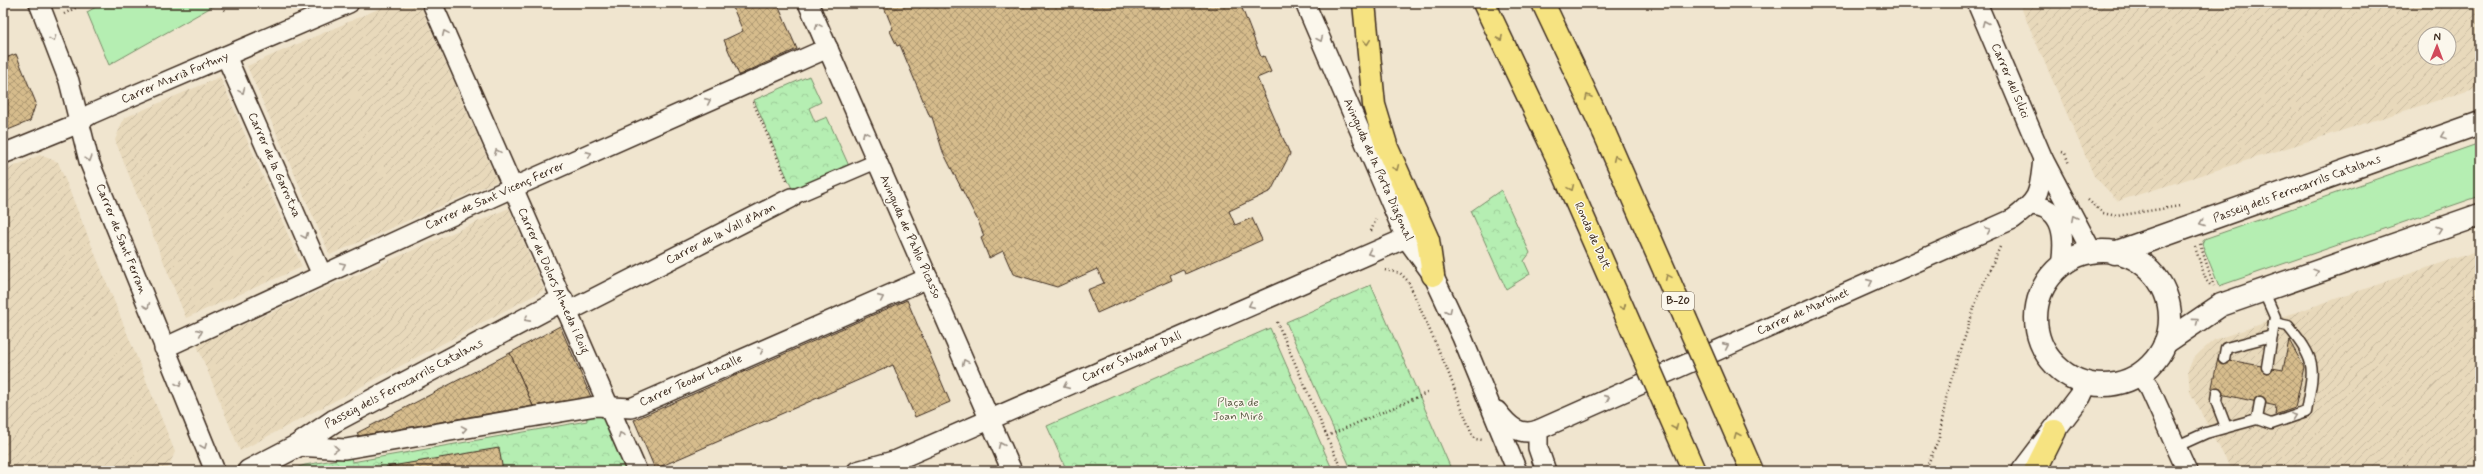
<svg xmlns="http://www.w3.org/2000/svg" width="2483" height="474" viewBox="0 0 2483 474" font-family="Mynerve,sans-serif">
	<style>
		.industrial { fill: url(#industrial-furrows); fill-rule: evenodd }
		.green { fill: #b5eeb2; stroke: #788c68 }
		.park { fill: url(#park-crowns); stroke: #788c68 }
		.building { fill: url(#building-cross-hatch); stroke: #3b2a1e }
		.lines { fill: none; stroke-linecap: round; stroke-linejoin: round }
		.service-casing { stroke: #3b2a1e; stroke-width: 13 }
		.pedestrian-casing { stroke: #3b2a1e; stroke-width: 17 }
		.minor-casing { stroke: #3b2a1e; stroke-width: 22 }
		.tertiary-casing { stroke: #3b2a1e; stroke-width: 25 }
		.secondary-casing { stroke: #3b2a1e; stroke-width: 25 }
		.trunk-casing { stroke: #3b2a1e; stroke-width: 25 }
		.path { stroke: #3b2a1e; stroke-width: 2.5; stroke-dasharray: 1 3; stroke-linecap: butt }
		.service { stroke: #fbf7ec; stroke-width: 10 }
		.pedestrian { stroke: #fbf7ec; stroke-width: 14 }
		.minor { stroke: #fbf7ec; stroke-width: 19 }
		.tertiary { stroke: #fbf7ec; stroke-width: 22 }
		.secondary { stroke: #fbf7ec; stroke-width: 22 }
		.trunk { stroke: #f6e381; stroke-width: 22 }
		.trunk-bridge-casing { stroke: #3b2a1e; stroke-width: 25; stroke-linecap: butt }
		.trunk-bridge { stroke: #f6e381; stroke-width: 22 }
		.oneway { stroke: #9b9085 }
		.oneway2 { stroke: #988650 }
		.labels { text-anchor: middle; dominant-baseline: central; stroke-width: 3; stroke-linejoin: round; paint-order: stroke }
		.shield { fill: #fbf7ec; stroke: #75685c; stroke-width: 1 }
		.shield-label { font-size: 11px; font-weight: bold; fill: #3b2a1e }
		.street-label { font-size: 12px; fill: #3b2a1e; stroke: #fbf7ec }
		.park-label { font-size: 12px; fill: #5a5b43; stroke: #fbf7ec }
	</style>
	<defs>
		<pattern id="industrial-furrows" width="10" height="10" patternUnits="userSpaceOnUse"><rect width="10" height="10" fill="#e8d9bb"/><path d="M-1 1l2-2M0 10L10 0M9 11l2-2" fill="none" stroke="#c8baa0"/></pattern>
		<pattern id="park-crowns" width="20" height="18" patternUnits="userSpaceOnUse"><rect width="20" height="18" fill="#b5eeb2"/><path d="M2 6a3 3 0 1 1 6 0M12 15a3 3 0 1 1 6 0" fill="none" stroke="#9dcc99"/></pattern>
		<pattern id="building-cross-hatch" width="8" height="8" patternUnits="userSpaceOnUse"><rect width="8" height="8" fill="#d6bc8c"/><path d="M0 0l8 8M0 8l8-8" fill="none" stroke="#af9972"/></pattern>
	</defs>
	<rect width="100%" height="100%" fill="#f0e5cf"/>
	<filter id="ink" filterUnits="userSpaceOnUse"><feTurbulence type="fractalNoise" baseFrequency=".025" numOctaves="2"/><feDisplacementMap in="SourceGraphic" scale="8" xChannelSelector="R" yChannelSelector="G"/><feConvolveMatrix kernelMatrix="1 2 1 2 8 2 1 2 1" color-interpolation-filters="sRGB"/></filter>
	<g filter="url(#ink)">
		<g class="industrial">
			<polygon points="392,3 410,3 421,7 497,181 330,255 247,66"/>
			<path d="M2019 3H2480V87L2118 201 2094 176ZM2425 34H2449V58H2425Z"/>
			<polygon points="220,77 302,267 186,318 115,140 124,118"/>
			<polygon points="40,155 58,162 175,452 168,468 149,471 7,471 3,460 3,171"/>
			<polygon points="509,208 544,290 240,451 197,345"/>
			<polygon points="2480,250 2480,471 2232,471 2190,392 2188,370 2193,359 2200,352 2214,340"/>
		</g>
		<g class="green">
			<polygon points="103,3 214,3 215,5 109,65 87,12"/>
			<polygon points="2480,143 2480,196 2219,286 2202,244 2204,239"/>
		</g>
		<g class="park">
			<polygon points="809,76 821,102 809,108 815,122 827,117 849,166 793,191 754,100"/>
			<polygon points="1501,190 1530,253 1524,261 1530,274 1506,289 1471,211"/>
			<polygon points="1371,285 1452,471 1352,471 1286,322"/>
			<polygon points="1270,328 1333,471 1067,471 1047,426"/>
			<polygon points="596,414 604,416 631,471 286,471 305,465 351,457 352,462 587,421 586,415"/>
		</g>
		<g class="building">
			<polygon points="731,3 777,3 797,49 739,75 724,40 743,31"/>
			<polygon points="879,3 1240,3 1261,57 1264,56 1271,72 1257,78 1290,154 1271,191 1229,211 1235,225 1252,218 1262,240 1185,274 1183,269 1170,275 1172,280 1097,313 1087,290 1104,283 1097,269 1057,287 1013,274 1003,251 989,258 981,238 984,236 978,221 943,152 932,117 930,117 900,45 897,46 890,31 893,29 884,7 881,8"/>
			<polygon points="16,54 36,103 30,121 3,132 3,59"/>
			<polygon points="907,300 950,402 915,417 893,365 655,469 634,420"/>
			<polygon points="560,326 591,397 533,406 510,353"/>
			<polygon points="2289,340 2304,367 2295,408 2275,415 2276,406 2211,392 2218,358 2283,370"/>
			<polygon points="510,353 533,406 359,436 357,433"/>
			<polygon points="499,448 503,471 387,471 386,467"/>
		</g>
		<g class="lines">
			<defs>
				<g id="service">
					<polyline points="2263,290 2275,317 2267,367"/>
					<polyline points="2224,359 2226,348 2272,336"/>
					<polyline points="2217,393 2216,401 2226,427"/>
					<path d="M2257 419 2271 424 2306 412C2314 367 2318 362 2288 326L2274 323"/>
					<polyline points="2175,447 2206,433 2257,419 2260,402"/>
				</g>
				<polyline id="pedestrian" points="791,198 877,161"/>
				<g id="minor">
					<polyline points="39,3 69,81 89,161 215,471"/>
					<polyline points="432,3 637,471"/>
					<polyline points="808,3 1012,471"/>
					<polyline points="1305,3 1406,238 1433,275 1462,337 1517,471"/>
					<polyline points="1977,3 2043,159 2092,252"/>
					<polyline points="226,56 322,275"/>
					<polyline points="3,154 72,126 91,114 123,100 349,3"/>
					<path d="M2031 205C2065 207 2065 240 2061 266"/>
					<polyline points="567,312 791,198"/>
					<polyline points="164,348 503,192 828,48"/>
					<polyline points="2139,374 2150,389 2187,471"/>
					<path d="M1497 411C1508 425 1519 437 1538 430"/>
					<polyline points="297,446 345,449 596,406 631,408 928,278"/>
					<polyline points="857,471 897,460 1406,238"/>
					<path d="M1546 471 1538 448V430L2013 219C2041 198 2039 193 2043 159"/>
				</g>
				<polyline id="tertiary" points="249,471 297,446 334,421 562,300"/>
				<g id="secondary">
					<circle cx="2103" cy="318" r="67"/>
					<polyline points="2114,253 2480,123"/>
					<polyline points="2165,343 2221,305 2480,215"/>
					<polyline points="2023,471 2080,396 2086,383"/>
				</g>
				<g id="trunk">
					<polyline points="1364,3 1374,105 1387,148 1428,240 1433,275"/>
					<polyline points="1484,3 1555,153"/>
					<polyline points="1543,3 1604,132"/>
					<polyline points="2035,471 2055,431"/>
				</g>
			</defs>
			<use href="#service" class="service-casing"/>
			<use href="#pedestrian" class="pedestrian-casing"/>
			<use href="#minor" class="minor-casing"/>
			<use href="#tertiary" class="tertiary-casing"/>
			<use href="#secondary" class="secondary-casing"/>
			<use href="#trunk" class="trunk-casing"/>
			<g class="path">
				<polyline points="220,3 226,12"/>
				<polyline points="64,14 85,3"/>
				<polyline points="753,102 787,180"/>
				<polyline points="2062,152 2065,153 2069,164"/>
				<polyline points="2088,200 2103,213 2116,216 2180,206"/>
				<polyline points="1371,231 1376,219"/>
				<polyline points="2200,244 2214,286"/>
				<polyline points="2195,247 2206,280 2211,286"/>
				<polyline points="1385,270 1400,273 1408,281 1447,369 1472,435 1475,439 1483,440"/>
				<polyline points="1277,322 1342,471"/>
				<polyline points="1327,436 1427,393"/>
				<polyline points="380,463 381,471"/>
				<polyline points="181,470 182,471"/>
				<polyline points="1925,471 1939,438 1947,393 1978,296 2000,247"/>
			</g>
			<use href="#service" class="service"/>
			<use href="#pedestrian" class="pedestrian"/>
			<use href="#minor" class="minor"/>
			<use href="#tertiary" class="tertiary"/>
			<use href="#secondary" class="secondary"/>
			<use href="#trunk" class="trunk"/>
			<defs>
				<g id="trunk-bridge">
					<polyline points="1604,132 1752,471"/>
					<polyline points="1555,153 1694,471"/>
				</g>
			</defs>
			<use href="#trunk-bridge" class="trunk-bridge-casing"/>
			<use href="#trunk-bridge" class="trunk-bridge"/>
		</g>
		<defs><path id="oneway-chevron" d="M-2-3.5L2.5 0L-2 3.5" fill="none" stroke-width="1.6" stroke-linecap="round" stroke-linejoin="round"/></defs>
		<g class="oneway">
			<use href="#oneway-chevron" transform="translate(1985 23) rotate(-113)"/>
			<use href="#oneway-chevron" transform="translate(818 26) rotate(-114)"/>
			<use href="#oneway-chevron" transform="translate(445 33) rotate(-114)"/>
			<use href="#oneway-chevron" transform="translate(53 39) rotate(69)"/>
			<use href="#oneway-chevron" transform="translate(1320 39) rotate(67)"/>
			<use href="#oneway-chevron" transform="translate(242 91) rotate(66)"/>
			<use href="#oneway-chevron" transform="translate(708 101) rotate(-24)"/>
			<use href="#oneway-chevron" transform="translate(865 134) rotate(-114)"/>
			<use href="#oneway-chevron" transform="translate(2443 136) rotate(160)"/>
			<use href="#oneway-chevron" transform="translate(497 152) rotate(-114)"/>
			<use href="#oneway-chevron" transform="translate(589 154) rotate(-24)"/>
			<use href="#oneway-chevron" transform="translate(89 159) rotate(73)"/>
			<use href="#oneway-chevron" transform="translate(2074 218) rotate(-117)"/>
			<use href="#oneway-chevron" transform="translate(2202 223) rotate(160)"/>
			<use href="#oneway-chevron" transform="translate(2439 229) rotate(-19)"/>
			<use href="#oneway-chevron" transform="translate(1988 230) rotate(-24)"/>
			<use href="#oneway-chevron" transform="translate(305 236) rotate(66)"/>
			<use href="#oneway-chevron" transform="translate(1370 253) rotate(156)"/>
			<use href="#oneway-chevron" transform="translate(343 265) rotate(-25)"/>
			<use href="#oneway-chevron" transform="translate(2316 272) rotate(-19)"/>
			<use href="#oneway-chevron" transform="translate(1870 282) rotate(-24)"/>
			<use href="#oneway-chevron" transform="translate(881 298) rotate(-24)"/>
			<use href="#oneway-chevron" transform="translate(1251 305) rotate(156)"/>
			<use href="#oneway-chevron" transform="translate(147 306) rotate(68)"/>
			<use href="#oneway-chevron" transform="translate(1449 311) rotate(65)"/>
			<use href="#oneway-chevron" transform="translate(527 319) rotate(152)"/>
			<use href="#oneway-chevron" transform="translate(2196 321) rotate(-36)"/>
			<use href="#oneway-chevron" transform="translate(200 332) rotate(-24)"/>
			<use href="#oneway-chevron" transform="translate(1726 346) rotate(-24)"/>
			<use href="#oneway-chevron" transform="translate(761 350) rotate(-24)"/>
			<use href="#oneway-chevron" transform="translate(965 362) rotate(-114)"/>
			<use href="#oneway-chevron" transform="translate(179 384) rotate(68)"/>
			<use href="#oneway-chevron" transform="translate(1066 386) rotate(156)"/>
			<use href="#oneway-chevron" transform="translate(1607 398) rotate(-24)"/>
			<use href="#oneway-chevron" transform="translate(2294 416) rotate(-20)"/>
			<use href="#oneway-chevron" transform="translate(464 429) rotate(-10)"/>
			<use href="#oneway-chevron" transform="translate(621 435) rotate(-114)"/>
			<use href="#oneway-chevron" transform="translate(1001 445) rotate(-113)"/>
			<use href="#oneway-chevron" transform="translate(204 446) rotate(68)"/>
			<use href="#oneway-chevron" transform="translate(336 449) rotate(4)"/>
		</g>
		<g class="oneway2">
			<use href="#oneway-chevron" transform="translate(1500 38) rotate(64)"/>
			<use href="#oneway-chevron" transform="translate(1367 42) rotate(84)"/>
			<use href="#oneway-chevron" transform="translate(1588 97) rotate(-115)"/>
			<use href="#oneway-chevron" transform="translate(1616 158) rotate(-114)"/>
			<use href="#oneway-chevron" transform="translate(1396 168) rotate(67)"/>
			<use href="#oneway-chevron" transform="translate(1571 188) rotate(66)"/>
			<use href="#oneway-chevron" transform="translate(1668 277) rotate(-114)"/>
			<use href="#oneway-chevron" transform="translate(1623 307) rotate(66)"/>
			<use href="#oneway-chevron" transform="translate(1675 427) rotate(67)"/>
			<use href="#oneway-chevron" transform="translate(1737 435) rotate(-113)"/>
		</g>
	</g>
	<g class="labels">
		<rect class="shield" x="1662" y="292" width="32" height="18" rx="3"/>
		<g class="shield-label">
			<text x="1678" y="301">B-20</text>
		</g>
		<g class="street-label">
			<text transform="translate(175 78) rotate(-23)">Carrer Marià Fortuny</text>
			<text transform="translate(2010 81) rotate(67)">Carrer del Silici</text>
			<text transform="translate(274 165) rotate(66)">Carrer de la Garrotxa</text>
			<text transform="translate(1378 170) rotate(66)">Avinguda de la Porta Diagonal</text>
			<text transform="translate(2297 189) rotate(-20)">Passeig dels Ferrocarrils Catalans</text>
			<text transform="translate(495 196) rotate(-24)">Carrer de Sant Vicenç Ferrer</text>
			<text transform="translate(721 234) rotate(-27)">Carrer de la Vall d'Aran</text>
			<text transform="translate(1592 236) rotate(66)">Ronda de Dalt</text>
			<text transform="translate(910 237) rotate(66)">Avinguda de Pablo Picasso</text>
			<text transform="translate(121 239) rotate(68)">Carrer de Sant Ferran</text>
			<text transform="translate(553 281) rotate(66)">Carrer de Dolors Almeda i Roig</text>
			<text transform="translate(1803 312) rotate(-24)">Carrer de Martinet</text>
			<text transform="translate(1132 357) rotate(-24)">Carrer Salvador Dalí</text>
			<text transform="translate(691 381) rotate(-24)">Carrer Teodor Lacalle</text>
			<text transform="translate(404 384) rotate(-28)">Passeig dels Ferrocarrils Catalans</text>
		</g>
		<g class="park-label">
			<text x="1238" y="403">Plaça de<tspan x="1238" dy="14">Joan Miró</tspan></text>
		</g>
	</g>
	<rect width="2483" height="474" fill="none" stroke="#fbf7ec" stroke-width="16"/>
	<rect x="8" y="8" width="2467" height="458" fill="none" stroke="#3b2a1e" stroke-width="1.5" filter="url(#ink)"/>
	<g transform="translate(2437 46) rotate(1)"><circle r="19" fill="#fbf7ec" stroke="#aea59a"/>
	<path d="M0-3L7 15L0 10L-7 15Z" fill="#d1495b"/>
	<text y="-6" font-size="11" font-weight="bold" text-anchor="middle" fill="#3b2a1e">N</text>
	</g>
</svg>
